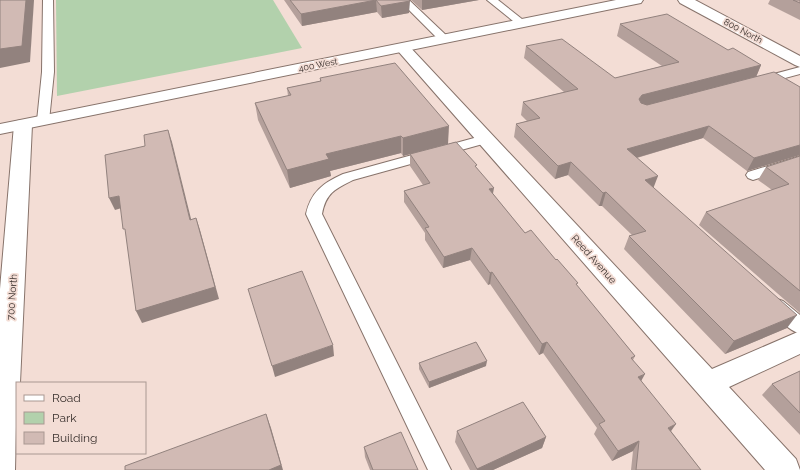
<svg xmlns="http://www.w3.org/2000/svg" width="800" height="470" viewBox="0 0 800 470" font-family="Raleway,sans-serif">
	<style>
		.green { fill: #b2d1ac }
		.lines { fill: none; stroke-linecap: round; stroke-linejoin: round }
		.service-casing { stroke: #87736b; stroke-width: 2 }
		.minor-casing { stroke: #87736b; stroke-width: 2 }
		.tertiary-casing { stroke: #87736b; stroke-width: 2 }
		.service { fill: #fff; fill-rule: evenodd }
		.minor { fill: #fff; fill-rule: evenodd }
		.tertiary { fill: #fff; fill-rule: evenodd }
		.wall { fill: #b4a09b }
		.shaded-wall { fill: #92827e }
		.building { fill: #d1bab4; stroke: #92827e }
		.labels { text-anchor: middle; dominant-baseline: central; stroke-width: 3.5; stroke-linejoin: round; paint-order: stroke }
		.far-street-label { font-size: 9px; fill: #39302d; stroke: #f3ddd5 }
		.street-label { font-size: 10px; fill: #39302d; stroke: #f3ddd5 }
	</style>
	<rect width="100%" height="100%" fill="#f3ddd5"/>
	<polygon class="green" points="56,0 273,0 302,48 57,96"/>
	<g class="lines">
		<defs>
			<g id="service">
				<polygon points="43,0 53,0 54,72 49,121 48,124 38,124 37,121 42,72"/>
				<polygon points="399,0 409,0 448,37 449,39 448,41 440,41"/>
				<polygon points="487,0 498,0 527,23 522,26 518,25"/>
				<polygon points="800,67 800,74 759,85 755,83 753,81 755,79"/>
				<path d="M485 135 490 136 492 139 490 142 353 180C335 189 326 193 322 214L451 470H428L306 214C311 192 323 183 343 174Z"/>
				<polygon points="800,156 800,165 753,180 748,178 746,175 748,172"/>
				<path d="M777 299 783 301 800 315V334C789 330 774 317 768 306L771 301Z"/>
			</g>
			<g id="minor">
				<polygon points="678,0 695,0 800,56 800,67 795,65 680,3"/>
				<polygon points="403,44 408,45 712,369 800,331 800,354 729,387 796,459 800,470 765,470 398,51 396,48 398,45"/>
				<polygon points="23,120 29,121 32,125 20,383 17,383 15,470 0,470 0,289 14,125 17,121"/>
			</g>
			<polygon id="tertiary" points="616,0 643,0 641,3 636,4 0,134 0,124"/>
		</defs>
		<use href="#service" class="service-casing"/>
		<use href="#minor" class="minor-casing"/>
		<use href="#tertiary" class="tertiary-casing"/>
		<use href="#service" class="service"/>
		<use href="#minor" class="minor"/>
		<use href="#tertiary" class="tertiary"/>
	</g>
	<g class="wall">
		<polygon points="284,0 409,0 409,13 382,18 377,12 302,26"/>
		<polygon points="411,0 479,0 422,10"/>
		<polygon points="770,0 800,0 800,20 768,4"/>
		<polygon points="620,24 728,50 761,65 756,77 800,87 800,155 747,171 703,138 637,158 653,188 787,328 725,354 624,249 629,236 632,235 602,206 599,206 568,175 555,179 514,137 516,124 527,121 521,115 523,102 564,92 524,58 526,46 615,78 662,66 617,36"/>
		<polygon points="320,78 448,144 403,156 401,153 330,171 331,176 290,188 258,120 255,103 288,96 287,88 320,81"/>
		<polygon points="410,154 477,168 493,194 525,233 577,286 635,356 633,360 641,381 671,431 701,470 631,470 633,451 612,461 594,434 597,428 543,353 539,355 490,284 488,285 470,260 443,268 425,240 425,233 404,202 404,191 423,185 410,166"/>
		<polygon points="800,156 800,313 699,225 706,212 772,190 758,180 766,167"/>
		<polygon points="419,363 486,366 429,388 419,369"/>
		<polygon points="800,371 800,435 762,395 772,384"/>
		<polygon points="457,431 546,437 542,448 493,470 470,470 455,442"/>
		<polygon points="364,447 418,470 370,470 365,457"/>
	</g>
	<g class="shaded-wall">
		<polygon points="26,0 34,0 30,62 0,68 0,49"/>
		<polygon points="376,0 377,12 302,26 301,14"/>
		<polygon points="422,0 479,0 422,10"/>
		<polygon points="410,1 409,13 382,18 381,6"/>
		<polygon points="761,65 756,77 638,108 639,99 642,95"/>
		<polygon points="449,126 448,144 403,156 403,138"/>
		<polygon points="709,126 703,138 622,162 627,149"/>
		<polygon points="168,130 172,142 194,231 190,220"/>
		<polygon points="401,136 401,153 330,171 331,176 290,188 287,170 326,154"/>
		<polygon points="800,145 800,155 747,171 754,158"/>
		<polygon points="571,162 568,175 555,179 558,166"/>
		<polygon points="658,176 653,189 645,180"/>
		<polygon points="494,188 492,199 489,189"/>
		<polygon points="606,192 602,206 599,206 603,193"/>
		<polygon points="119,196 125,207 115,210 109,198"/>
		<polygon points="196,218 200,230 219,299 142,323 136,311"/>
		<polygon points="472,248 470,260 443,268 444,257"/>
		<polygon points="492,272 490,284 488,285 490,273"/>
		<polygon points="797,315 787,328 725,354 734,341"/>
		<polygon points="547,342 543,353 539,355 542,344"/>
		<polygon points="333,345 334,356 275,377 272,366"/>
		<polygon points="487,361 486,366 429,388 429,382"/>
		<polygon points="645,374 639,385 638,377"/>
		<polygon points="266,414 271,428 283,470 269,470"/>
		<polygon points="676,424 669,434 668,428"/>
		<polygon points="546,437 542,448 493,470 477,470 477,469"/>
		<polygon points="639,441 633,451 612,461 618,451"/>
	</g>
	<g class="building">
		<polygon points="0,0 26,0 22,46 0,49"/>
		<polygon points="290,0 409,0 410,1 381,6 376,0 301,14"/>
		<polygon points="793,0 800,0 800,3"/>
		<polygon points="667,14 728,50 733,48 761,65 642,95 639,99 641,103 647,105 774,72 800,87 800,145 754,158 709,126 627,149 658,176 645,180 797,315 734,341 629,236 646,231 606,192 603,193 571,162 558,166 516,124 540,118 523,102 578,89 526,46 562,39 615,78 679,62 620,24"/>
		<polygon points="395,63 449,126 403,138 401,136 326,154 329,159 287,170 255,103 291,95 287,88 321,81 320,78"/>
		<polygon points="168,130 190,220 196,218 215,287 136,311 125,229 123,229 119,196 109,198 105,155 145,146 144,135"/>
		<polygon points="456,142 477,165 475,166 494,188 489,189 525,233 531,230 556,260 557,259 578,283 576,284 635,356 631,358 645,374 638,377 676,424 668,428 701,470 636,470 639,441 618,451 599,424 605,421 547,342 542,344 492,272 490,273 472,248 444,257 425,228 429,227 404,191 430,183 410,154"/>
		<polygon points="800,156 800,291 706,212 789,184 766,167"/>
		<polygon points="302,271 333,345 272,366 248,289"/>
		<polygon points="476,342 487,361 429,382 419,363"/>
		<polygon points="800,371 800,413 772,384"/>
		<polygon points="523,402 546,437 477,469 457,431"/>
		<polygon points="266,414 281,465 269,470 125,470 125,466"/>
		<polygon points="401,432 418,470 373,470 364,447"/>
	</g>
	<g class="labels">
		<g class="far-street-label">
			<text transform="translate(743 31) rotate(28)">800 North</text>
			<text transform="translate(318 65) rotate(-11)">400 West</text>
		</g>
		<g class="street-label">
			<text transform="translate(594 259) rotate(48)">Reed Avenue</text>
			<text transform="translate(12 297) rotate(-86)">700 North</text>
		</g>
	</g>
	<rect x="16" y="382" width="130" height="72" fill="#f3ddd5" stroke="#a99892"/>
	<rect x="24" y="395" width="20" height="6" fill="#ffffff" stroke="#a99892"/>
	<text x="52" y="402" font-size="12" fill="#39302d">Road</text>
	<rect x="24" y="412" width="20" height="12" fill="#b2d1ac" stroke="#a99892"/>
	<text x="52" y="422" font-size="12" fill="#39302d">Park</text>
	<rect x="24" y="432" width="20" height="12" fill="#d1bab4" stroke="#a99892"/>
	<text x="52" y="442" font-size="12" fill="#39302d">Building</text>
</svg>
